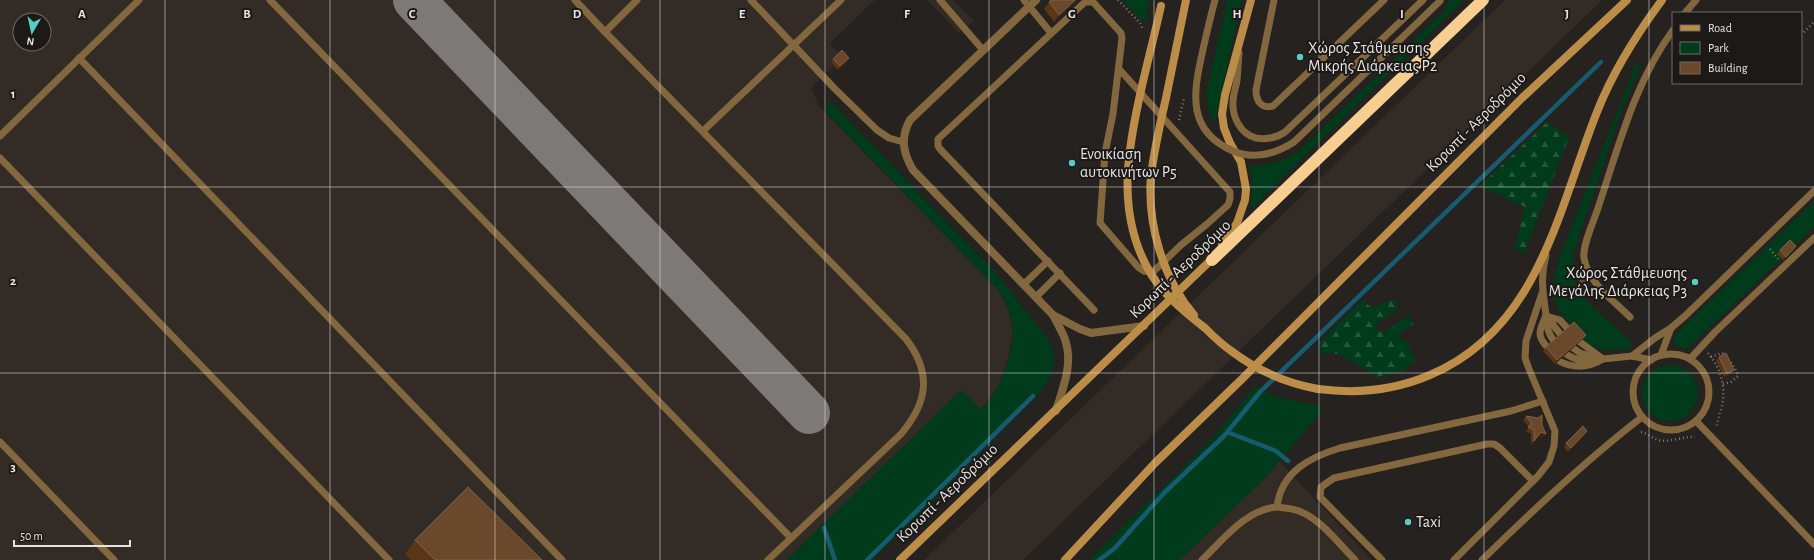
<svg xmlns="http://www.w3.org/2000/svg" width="1814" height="560" viewBox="0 0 1814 560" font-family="'Alegreya Sans',sans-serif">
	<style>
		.built { fill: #332b25; fill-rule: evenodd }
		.green { fill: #003b1c }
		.forest { fill: url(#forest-firs) }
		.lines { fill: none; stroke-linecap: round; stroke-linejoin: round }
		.stream { stroke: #165b70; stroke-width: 4.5 }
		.taxiway { stroke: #7c7978; stroke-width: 42 }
		.path { stroke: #7d7b79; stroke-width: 2.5; stroke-dasharray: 1 3; stroke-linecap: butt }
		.lane { stroke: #83673e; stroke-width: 7 }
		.street { stroke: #83673e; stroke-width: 8 }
		.secondary { stroke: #bb8d48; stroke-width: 8 }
		.highway { stroke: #f7cd90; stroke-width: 12 }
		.lane-bridge { stroke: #83673e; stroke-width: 7 }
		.secondary-bridge { stroke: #bb8d48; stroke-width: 8 }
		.wall { fill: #5a3516 }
		.shaded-wall { fill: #3f2611 }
		.building { fill: #6a482c; stroke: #7d6049 }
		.grid { fill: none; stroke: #e6e4e3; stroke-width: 1; stroke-opacity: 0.55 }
		.poi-dot { fill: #56cec3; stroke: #1c1917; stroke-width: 1.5 }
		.labels { text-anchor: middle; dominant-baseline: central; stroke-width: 4; stroke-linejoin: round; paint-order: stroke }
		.poi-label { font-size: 16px; fill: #e6e4e3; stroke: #1c1917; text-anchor: start }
		.street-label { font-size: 16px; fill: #e6e4e3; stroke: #1c1917 }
		.grid-label { font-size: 13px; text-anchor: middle; font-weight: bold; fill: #e6e4e3; stroke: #1c1917; stroke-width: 4; stroke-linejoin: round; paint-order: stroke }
	</style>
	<defs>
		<pattern id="forest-firs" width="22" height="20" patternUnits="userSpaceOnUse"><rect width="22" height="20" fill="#003b1c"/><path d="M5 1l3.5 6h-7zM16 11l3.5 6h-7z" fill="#25573d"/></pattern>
	</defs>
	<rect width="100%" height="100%" fill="#252220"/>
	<g class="built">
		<path d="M0 0H875L830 43 839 54 831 62 834 66 811 88 819 106 998 290 1008 308 1013 331 1008 358 1000 383 985 405 817 560H0ZM20 20H44V44H20Z"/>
		<polygon points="927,0 953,0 974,21 959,33"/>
		<polygon points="1505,0 1602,0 1023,560 924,560"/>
		<polygon points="1279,461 1372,560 1180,560 1271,472"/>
	</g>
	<g class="green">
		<polygon points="1122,0 1149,0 1146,24"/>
		<polygon points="1227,0 1242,0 1215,122 1209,112 1206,92"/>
		<path d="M1450 0H1464L1251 209 1252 177 1249 165C1268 167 1282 161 1298 152L1447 8 1444 5Z"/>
		<path d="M1636 63 1641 66 1621 112 1573 254C1573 264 1573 270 1579 277L1572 287 1631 342 1630 349 1602 350 1586 343 1559 311 1554 295V278L1561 254Z"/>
		<path d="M830 101 996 273 1049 340C1060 366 1051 381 1033 400L873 560H786L961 390 981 409C998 395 1014 352 1013 330 1012 315 1005 302 998 290L826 112 827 102Z"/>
		<polygon points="1814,201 1814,227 1689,347 1684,349 1675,346 1673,339 1677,333"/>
		<circle cx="1670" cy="393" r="28"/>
		<polygon points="1255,386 1276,397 1319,406 1324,409 1285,454 1281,455 1279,461 1271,472 1180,560 1089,560 1211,440"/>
	</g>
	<g class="forest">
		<polygon points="1547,122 1569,137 1524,254 1515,248 1525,207 1480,186"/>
		<polygon points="1397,298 1397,309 1374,326 1383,333 1410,315 1413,324 1397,335 1409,345 1415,360 1402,372 1375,377 1368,370 1339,354 1321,353 1319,343 1362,300 1372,308"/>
	</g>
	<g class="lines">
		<g class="stream">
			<polyline points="1227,432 1276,451 1288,461"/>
			<polyline points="824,528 835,560"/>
			<polyline points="867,560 1033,396"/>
			<polyline points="1099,560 1114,549 1164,493 1224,436 1260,392 1601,62"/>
		</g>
		<polyline class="taxiway" points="414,0 809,413"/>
		<g class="path">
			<polyline points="1118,0 1140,23 1143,30"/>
			<polyline points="1801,35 1814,22"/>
			<polyline points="1179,120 1184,98"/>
			<polyline points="1770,249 1778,259"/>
			<path d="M1708 353C1721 368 1726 388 1722 406 1720 414 1717 420 1717 428"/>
			<polyline points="1711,357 1722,353 1726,355"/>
			<polyline points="1723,384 1731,382 1738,376 1737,372 1730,361"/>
			<path d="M1641 432C1647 433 1652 438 1658 440 1671 443 1682 436 1695 437"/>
		</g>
		<g class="lane">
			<polyline points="270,0 791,538"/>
			<polyline points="575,0 605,32 637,0"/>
			<polyline points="751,0 835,89 877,130 889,138 903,142"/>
			<polyline points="940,0 983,50"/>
			<polyline points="1024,0 1051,33"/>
			<path d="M1274 0 1256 90C1256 101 1261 109 1273 106L1384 0"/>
			<polyline points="1685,13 1696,0"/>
			<path d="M605 32 906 339C932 373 928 402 901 434L768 560"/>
			<path d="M1239 53C1238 62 1238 71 1237 80 1236 88 1233 94 1233 102 1232 116 1240 134 1256 138 1267 140 1276 138 1285 132L1423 0"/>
			<polyline points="79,58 562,560"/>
			<polyline points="703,131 841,0"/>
			<polyline points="0,136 139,0"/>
			<polyline points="0,158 389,560"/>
			<path d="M1546 255C1540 278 1543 292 1546 315 1547 326 1547 332 1554 341"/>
			<polyline points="1024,284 1048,261"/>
			<polyline points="1036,297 1060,273"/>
			<polyline points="1094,310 940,149 938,146 938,139 1085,2 1093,2 1121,33 1122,38 1113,114 1105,153 1100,223 1138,267 1144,271 1153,272 1181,245 1207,224 1228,205 1230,199 1230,192 1119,69"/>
			<polyline points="1546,316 1560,320 1568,329"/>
			<polyline points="1546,316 1561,335"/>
			<path d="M1630 317C1613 300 1588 283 1584 258 1582 245 1595 219 1599 205 1619 145 1635 82 1673 30"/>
			<path d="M1545 318C1539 331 1537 336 1547 347"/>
			<polyline points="1580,342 1603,359 1632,356 1655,338 1671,328 1685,316 1814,191"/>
			<polyline points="1573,348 1580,353 1597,358"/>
			<path d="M1566 354C1576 361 1585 361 1597 360"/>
			<circle cx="1671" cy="392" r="38"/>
			<polyline points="1661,355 1671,328"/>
			<polyline points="1632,356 1651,360"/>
			<polyline points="1690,359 1715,332 1814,238"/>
			<path d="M1559 361C1574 369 1588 368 1603 359"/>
			<polyline points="1696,421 1814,544"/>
			<polyline points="0,442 114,560"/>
			<path d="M1277 507C1284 508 1292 508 1299 511 1322 520 1338 543 1355 560"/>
			<path d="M1202 560C1223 540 1246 509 1277 507 1281 472 1310 457 1340 448L1511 411 1543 401"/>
			<polyline points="1382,560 1320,497 1321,487 1334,478 1487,444 1494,444 1500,448 1533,481"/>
			<polyline points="1454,560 1538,476 1549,462 1554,446 1555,431 1529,369 1525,358 1526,341 1542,293"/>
			<path d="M1482 560C1533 510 1585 461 1642 417"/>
		</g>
		<g class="street">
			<path d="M1036 0 910 120C900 138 903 153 913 170L1053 315 1080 329 1091 333 1144 326"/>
			<path d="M1053 315C1057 324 1064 333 1066 343 1073 365 1062 390 1056 411"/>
		</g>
		<g class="secondary">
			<polyline points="1222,245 1237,223 1245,200 1246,189 1241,162 1230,143 1224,128 1222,114 1225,95 1251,0"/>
			<path d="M1318 389C1356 394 1395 390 1430 375 1539 329 1558 210 1597 112 1613 71 1636 35 1662 0"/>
			<polyline points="900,560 1215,256"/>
			<polyline points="1065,560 1155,463 1242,379 1522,98 1627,0"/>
		</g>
		<polyline class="highway" points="1212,260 1483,0"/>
		<path class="lane-bridge" d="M1215 0C1210 18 1206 36 1202 54 1193 94 1187 131 1233 151 1254 160 1275 154 1294 142L1440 1"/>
		<g class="secondary-bridge">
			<path d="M1186 0C1179 33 1173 65 1166 98 1160 124 1154 150 1151 176 1147 224 1163 279 1194 315"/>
			<path d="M1161 6C1155 33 1148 60 1142 86 1128 147 1116 209 1147 267 1160 292 1183 311 1205 328 1213 336 1221 344 1230 350 1256 370 1286 383 1318 389"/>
		</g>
	</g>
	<g class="wall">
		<polygon points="1051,0 1077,0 1054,22 1044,9"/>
		<polygon points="833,59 847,62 838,70 831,62"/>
		<polygon points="1796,246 1794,250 1783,260 1777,254 1780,250"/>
		<polygon points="1589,282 1580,291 1576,286 1578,283"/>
		<polygon points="1586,335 1584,338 1555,364 1543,351 1546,347"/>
		<polygon points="1719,357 1734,370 1732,373 1724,377 1716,361"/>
		<polygon points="1526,416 1538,418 1543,438 1538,436 1531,445 1531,434 1526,431 1529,427 1523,420"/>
		<polygon points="1585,434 1568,452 1564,447 1566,443"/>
		<polygon points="415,540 542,560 411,560 405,554"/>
	</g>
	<g class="shaded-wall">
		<polygon points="1075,0 1077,0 1054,22 1059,15"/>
		<polygon points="849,58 847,62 838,70 840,66"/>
		<polygon points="1796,246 1794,250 1783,260 1786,257"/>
		<polygon points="1592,278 1589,282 1580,291 1583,287"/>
		<polygon points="1586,335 1584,338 1555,364 1557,360"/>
		<polygon points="1734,370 1732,373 1724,377 1727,374"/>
		<polygon points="1587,431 1585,434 1568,452 1571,448"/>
		<polygon points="1541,432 1546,434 1543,438 1538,436 1531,445"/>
	</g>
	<g class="building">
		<polygon points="1051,0 1075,0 1059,15 1049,2"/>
		<polygon points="842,50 849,58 840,66 833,59"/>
		<polygon points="1790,240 1796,246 1786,257 1780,250"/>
		<polygon points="1587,274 1592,278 1583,287 1578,283"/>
		<polygon points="1574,322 1586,335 1557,360 1546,347"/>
		<polygon points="1726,353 1734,370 1727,374 1719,357"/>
		<polygon points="1542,415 1542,425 1546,434 1541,432 1534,441 1534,430 1528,427 1532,424 1526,416 1538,418"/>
		<polygon points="1583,426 1587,431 1571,448 1566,443"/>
		<polygon points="468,487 542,560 435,560 415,540"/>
	</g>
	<path class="grid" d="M165 0V560M330 0V560M495 0V560M660 0V560M825 0V560M989 0V560M1154 0V560M1319 0V560M1484 0V560M1649 0V560M0 187H1814M0 373H1814"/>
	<g class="poi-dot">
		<circle cx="1300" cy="57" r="4"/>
		<circle cx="1072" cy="163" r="4"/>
		<circle cx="1695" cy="282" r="4"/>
		<circle cx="1408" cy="522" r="4"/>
	</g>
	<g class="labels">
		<g class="poi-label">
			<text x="1308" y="48">Χώρος Στάθμευσης<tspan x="1308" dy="18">Μικρής Διάρκειας P2</tspan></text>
			<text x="1080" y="154">Ενοικίαση<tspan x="1080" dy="18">αυτοκινήτων P5</tspan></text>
			<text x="1687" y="273" text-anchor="end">Χώρος Στάθμευσης<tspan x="1687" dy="18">Μεγάλης Διάρκειας P3</tspan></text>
			<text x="1416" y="522">Taxi</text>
		</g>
		<g class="street-label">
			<text transform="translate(1476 122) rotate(-45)">Κορωπί - Αεροδρόμιο</text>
			<text transform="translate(1180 269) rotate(-44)">Κορωπί - Αεροδρόμιο</text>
			<text transform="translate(947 493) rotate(-44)">Κορωπί - Αεροδρόμιο</text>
		</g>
	</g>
	<g class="grid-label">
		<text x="82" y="18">A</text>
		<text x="247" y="18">B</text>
		<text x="412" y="18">C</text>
		<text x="577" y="18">D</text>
		<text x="742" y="18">E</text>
		<text x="907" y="18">F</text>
		<text x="1072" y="18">G</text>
		<text x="1237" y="18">H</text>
		<text x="1402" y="18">I</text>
		<text x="1567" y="18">J</text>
		<text x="13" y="98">1</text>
		<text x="13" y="285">2</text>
		<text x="13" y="471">3</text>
	</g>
	<rect x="1672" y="12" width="130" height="72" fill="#1c1917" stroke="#6d6a69"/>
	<rect x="1680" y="25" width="20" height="6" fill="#bb8d48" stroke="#6d6a69"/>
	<text x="1708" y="32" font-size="12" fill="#e6e4e3">Road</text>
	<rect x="1680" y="42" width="20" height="12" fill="#003b1c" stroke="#6d6a69"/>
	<text x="1708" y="52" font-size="12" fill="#e6e4e3">Park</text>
	<rect x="1680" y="62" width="20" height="12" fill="#6a482c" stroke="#6d6a69"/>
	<text x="1708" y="72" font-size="12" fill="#e6e4e3">Building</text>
	<g transform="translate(32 32) rotate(189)"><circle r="19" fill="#1c1917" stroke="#6d6a69"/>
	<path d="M0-3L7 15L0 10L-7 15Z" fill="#56cec3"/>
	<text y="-6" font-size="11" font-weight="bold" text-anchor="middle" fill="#e6e4e3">N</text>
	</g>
	<path d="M14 540v6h116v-6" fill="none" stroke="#e6e4e3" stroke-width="2"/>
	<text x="20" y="540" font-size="12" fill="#e6e4e3" stroke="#1c1917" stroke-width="3" paint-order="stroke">50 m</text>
</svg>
